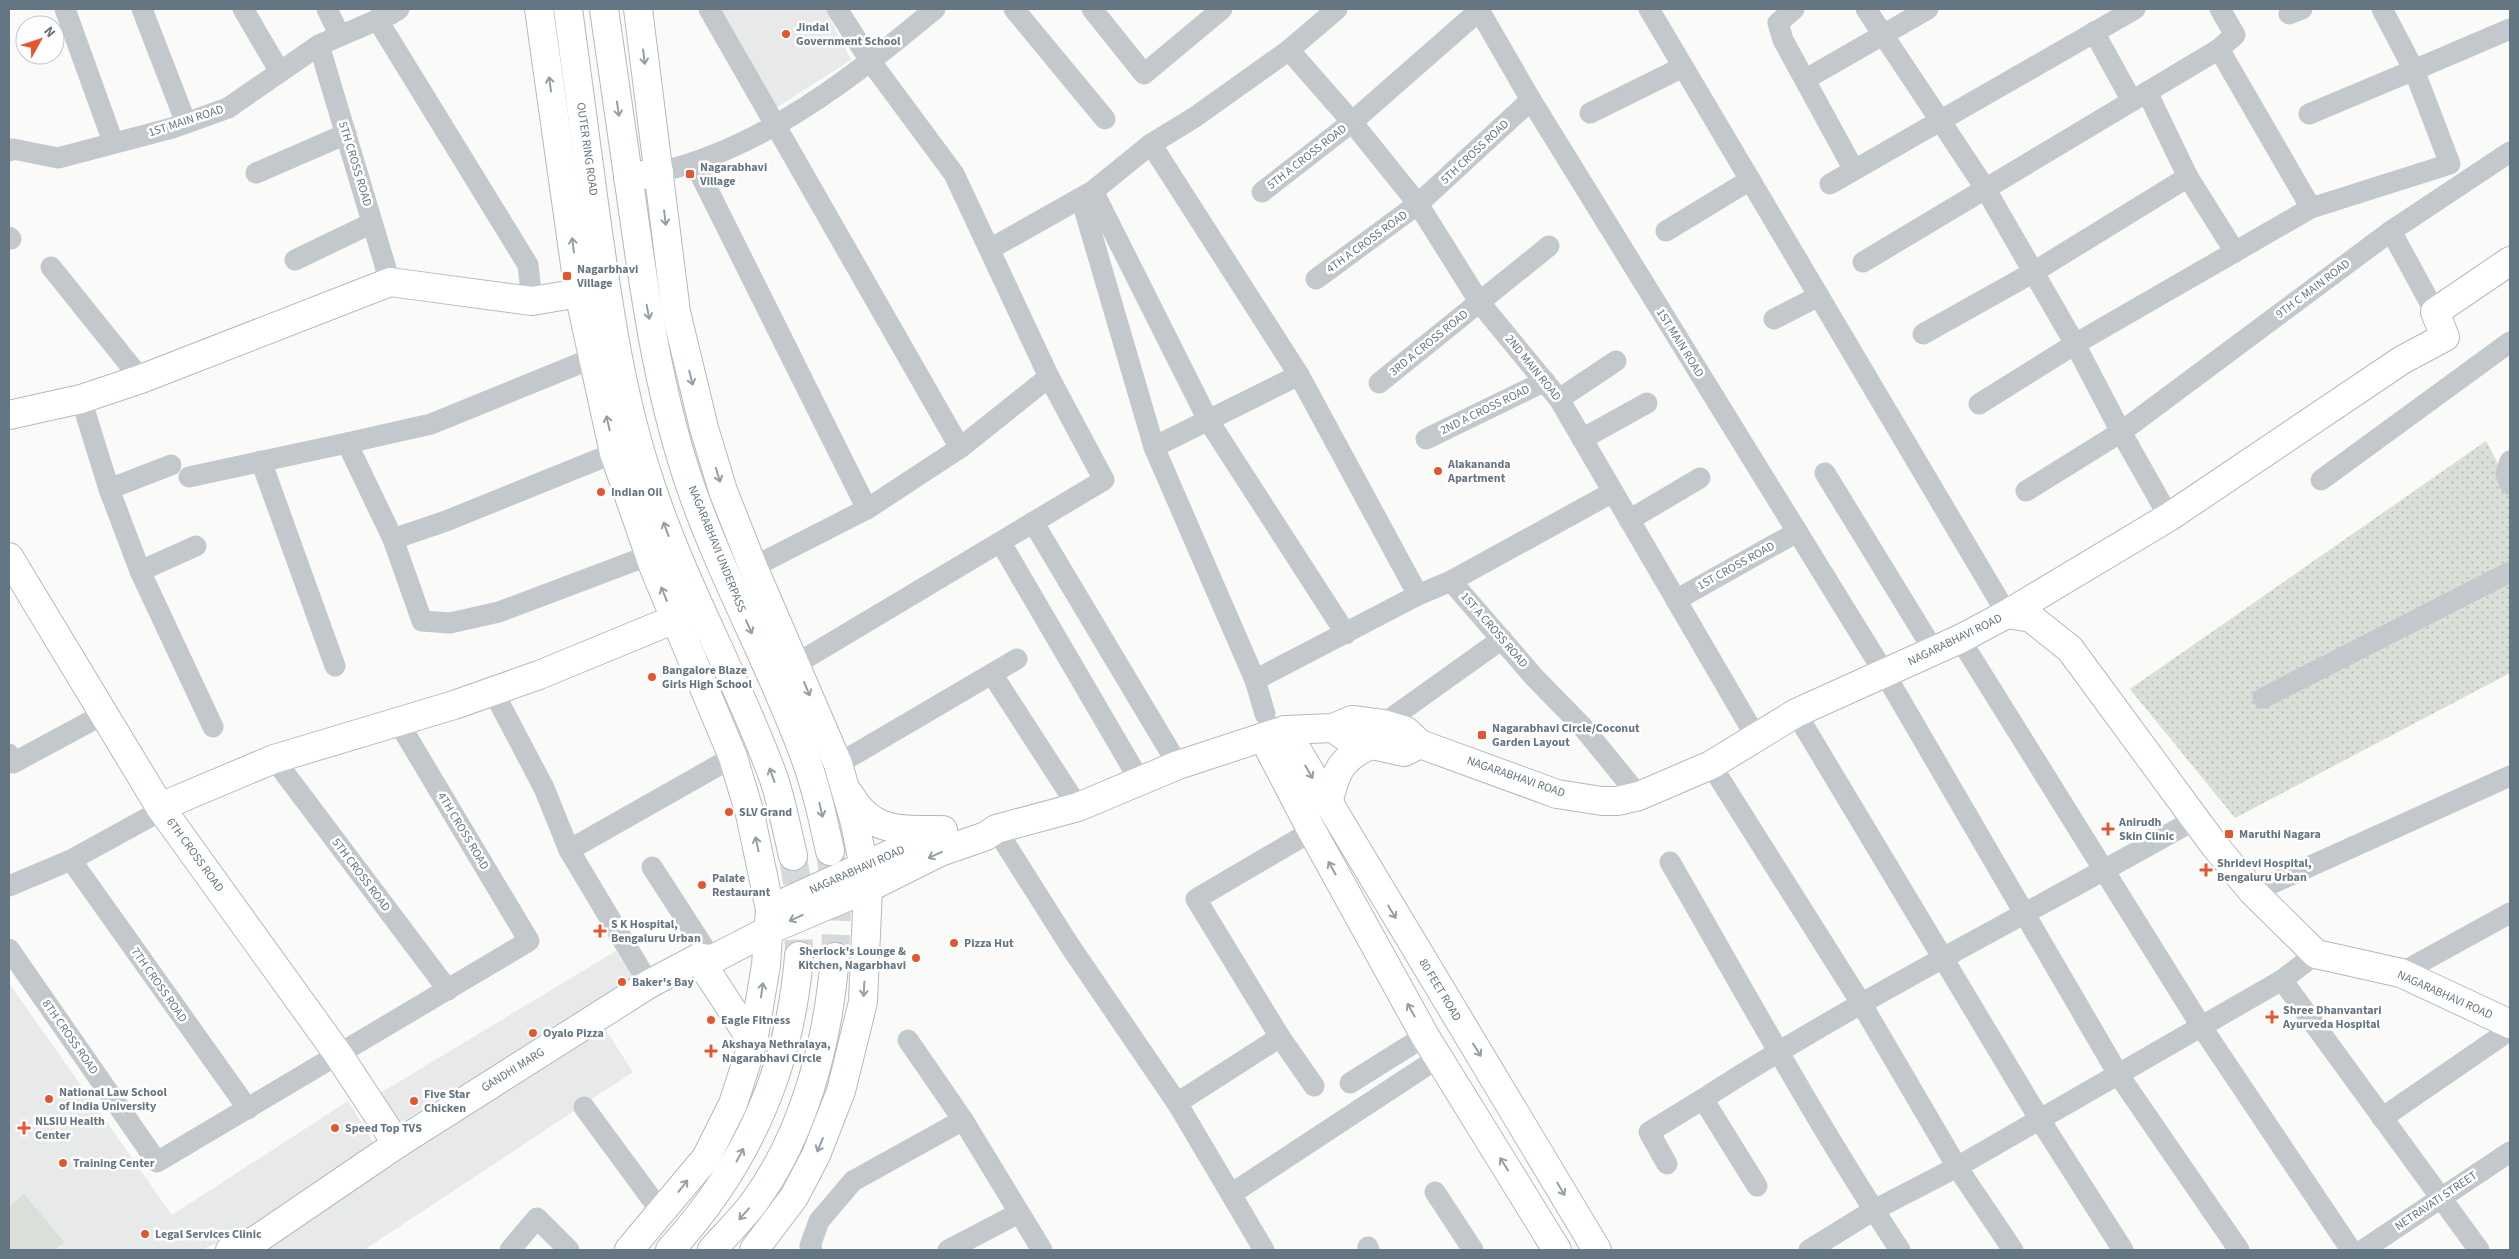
<svg xmlns="http://www.w3.org/2000/svg" width="2519" height="1259" viewBox="0 0 2519 1259" font-family="'Source Sans 3',sans-serif">
	<style>
		.built { fill: #e8e9e9 }
		.grass { fill: url(#grass-dots) }
		.pitch { fill: #dadfd7 }
		.lines { fill: none; stroke-linecap: round; stroke-linejoin: round }
		.highway-tunnel { stroke: #d5d9db; stroke-width: 28; stroke-dasharray: 28 14; stroke-linecap: butt }
		.secondary-casing { stroke: #b3babf; stroke-width: 30 }
		.highway-casing { stroke: #b4b9bd; stroke-width: 30 }
		.street { stroke: #c3c8cc; stroke-width: 21 }
		.secondary { stroke: #fff; stroke-width: 28 }
		.highway { stroke: #fff; stroke-width: 28 }
		.oneway { stroke: #939fa8 }
		.poi-dot { fill: #e4572e; stroke: #fff; stroke-width: 2 }
		.labels { text-anchor: middle; dominant-baseline: central; stroke-width: 5; stroke-linejoin: round; paint-order: stroke }
		.poi-label { font-size: 12px; font-weight: bold; fill: #657683; stroke: #fff; text-anchor: start }
		.street-label { font-size: 12px; fill: #657683; stroke: #fff }
	</style>
	<defs>
		<pattern id="grass-dots" width="8" height="8" patternUnits="userSpaceOnUse" patternTransform="scale(1.25)"><rect width="8" height="8" fill="#dadfd7"/><path d="M2 2h.1M6 6h.1" fill="none" stroke="#b4b9b4" stroke-width="1.8" stroke-linecap="round"/></pattern>
	</defs>
	<rect width="100%" height="100%" fill="#fafaf8"/>
	<g class="built">
		<polygon points="720,9 825,9 851,60 774,109"/>
		<polygon points="616,951 634,980 397,1125 377,1095"/>
		<polygon points="9,983 172,1215 348,1101 374,1143 247,1230 202,1250 9,1250"/>
		<polygon points="603,1026 633,1072 364,1250 270,1250 268,1248"/>
	</g>
	<polygon class="grass" points="2486,441 2510,487 2510,673 2235,818 2130,689"/>
	<polygon class="pitch" points="24,1194 64,1242 54,1250 9,1250 9,1207"/>
	<g class="lines">
		<g class="highway-tunnel">
			<polyline points="830,851 837,911 835,957"/>
			<polyline points="793,856 797,883 799,956"/>
		</g>
		<defs>
			<g id="secondary">
				<polyline points="539,9 579,293 614,453 654,568 733,757 750,814 770,909 766,965 753,1042 733,1104 706,1158 629,1250"/>
				<polyline points="638,9 676,312 704,428 723,491 753,567 838,764 855,823 868,888 863,1002 841,1091 816,1155 794,1197 754,1250"/>
				<polyline points="9,415 81,399 141,379 390,282 532,301 597,290"/>
				<polyline points="9,557 160,807 338,1054 397,1144"/>
				<polyline points="2007,614 2169,517 2402,360 2445,337 2435,312 2510,261"/>
				<polyline points="1285,730 1597,1250"/>
				<polyline points="1263,737 1312,831 1425,1036 1557,1250"/>
				<polyline points="1420,744 1557,794 1602,801 1617,801 1639,796 1711,765 1796,713 1960,639 2007,614 2031,618 2070,649 2215,846 2253,892 2316,954 2401,973 2510,1024"/>
				<path d="M850 795C871 832 899 830 936 830"/>
				<path d="M1328 804C1336 771 1340 758 1373 744"/>
				<polyline points="160,807 274,759 454,705 539,675 675,619"/>
				<polyline points="788,901 943,830"/>
				<polyline points="698,958 753,1042"/>
				<polyline points="230,1250 256,1240 397,1144 649,984 698,958 713,959 769,930 868,888 940,852 986,836 996,829 1078,807 1178,765 1285,730 1333,728 1352,720 1383,724 1406,731 1420,744 1404,752 1350,740 1333,728"/>
			</g>
			<g id="highway">
				<path d="M568 9C577 76 586 144 595 211 608 304 621 399 652 489 685 588 738 680 774 779 782 804 787 830 793 856"/>
				<path d="M604 9C614 83 625 157 636 231 648 316 662 403 690 485 722 578 771 664 805 757 816 787 823 819 830 851"/>
				<polyline points="628,178 659,172"/>
				<path d="M670 1250C747 1166 790 1070 799 956"/>
				<path d="M712 1250C726 1234 742 1219 755 1201 805 1132 828 1041 835 957"/>
			</g>
		</defs>
		<use href="#secondary" class="secondary-casing"/>
		<use href="#highway" class="highway-casing"/>
		<g class="street">
			<polyline points="65,9 113,142"/>
			<polyline points="142,9 186,123"/>
			<polyline points="243,9 280,72"/>
			<polyline points="327,9 340,36"/>
			<polyline points="709,9 960,448"/>
			<polyline points="1014,9 1105,119"/>
			<polyline points="1092,9 1144,74 1222,9"/>
			<polyline points="1649,9 2007,614"/>
			<polyline points="1794,9 1778,23 1783,40 1854,170"/>
			<polyline points="1866,9 1985,188 2075,344 2121,432 2169,517"/>
			<polyline points="1479,10 1531,100 1885,674 2118,1074 2239,1250"/>
			<polyline points="2289,14 2302,9"/>
			<polyline points="377,19 528,265 532,301"/>
			<polyline points="2094,32 2132,101"/>
			<polyline points="319,45 390,282"/>
			<polyline points="2219,49 2311,208"/>
			<polyline points="1289,50 1352,122 1418,204 1480,303 1559,399 1756,737"/>
			<polyline points="1806,79 1928,9"/>
			<polyline points="2147,92 2188,177 2235,252"/>
			<polyline points="1590,113 1683,67"/>
			<polyline points="2309,114 2414,70 2382,9"/>
			<polyline points="1151,144 1299,375 1418,595"/>
			<polyline points="9,151 13,149 58,158 172,128 228,108 319,45 391,14 399,9"/>
			<polyline points="695,164 867,509"/>
			<path d="M659 172C764 148 854 76 935 9"/>
			<polyline points="256,173 346,134"/>
			<polyline points="1830,184 2135,9"/>
			<polyline points="1093,191 1208,420 1346,634"/>
			<polyline points="1262,192 1352,122 1481,9"/>
			<polyline points="1081,198 1154,447 1255,680 1265,714"/>
			<polyline points="1666,231 1750,180"/>
			<polyline points="2391,231 2435,312"/>
			<polyline points="9,237 11,239"/>
			<polyline points="990,249 1093,191 1151,144 1195,117 1289,50 1337,9"/>
			<polyline points="295,260 372,223"/>
			<polyline points="1863,262 2219,49 2235,35 2220,9"/>
			<polyline points="51,267 141,379"/>
			<polyline points="1316,279 1418,204 1531,100"/>
			<polyline points="1774,319 1819,296"/>
			<polyline points="1923,334 2032,273 2188,177"/>
			<polyline points="1379,383 1549,246"/>
			<polyline points="81,399 109,489 140,571 213,727"/>
			<polyline points="1559,399 1616,361"/>
			<polyline points="1979,404 2075,344 2311,208 2450,164 2414,70 2510,29"/>
			<polyline points="1426,439 1545,381"/>
			<polyline points="1582,439 1647,403"/>
			<polyline points="347,443 431,424 593,358"/>
			<polyline points="1154,447 1299,375"/>
			<polyline points="261,461 335,666"/>
			<polyline points="2510,461 2506,474 2510,484"/>
			<polyline points="1825,473 1934,651"/>
			<polyline points="189,477 347,443 393,539 446,521 614,453"/>
			<polyline points="2321,480 2510,342"/>
			<polyline points="109,489 171,465"/>
			<polyline points="2026,491 2121,432 2391,231 2510,152"/>
			<polyline points="1613,492 1451,581 1535,678 1581,725 1639,796"/>
			<polyline points="1629,520 1700,478"/>
			<polyline points="1033,522 1178,765"/>
			<polyline points="393,539 422,621 450,623 499,612 650,555"/>
			<polyline points="1001,543 1140,781"/>
			<polyline points="753,567 867,509 960,448 1049,377"/>
			<polyline points="140,571 196,546"/>
			<polyline points="1676,600 1797,532"/>
			<polyline points="1960,639 2201,1026 2351,1250"/>
			<polyline points="796,664 1104,480 1049,377 954,174 871,62 837,9"/>
			<polyline points="992,674 1078,807"/>
			<polyline points="1255,680 1418,595 1451,581"/>
			<polyline points="493,691 544,788 569,850 649,984"/>
			<polyline points="2263,698 2510,572"/>
			<polyline points="1796,713 2040,1120 2123,1250"/>
			<polyline points="1383,724 1502,639"/>
			<polyline points="9,754 13,763 104,714"/>
			<polyline points="274,759 448,990"/>
			<polyline points="838,764 1017,659"/>
			<polyline points="1711,765 1861,1003 1957,1167 2013,1250"/>
			<polyline points="996,829 1070,946 1177,1103 1264,1250"/>
			<polyline points="1312,831 1196,899 1280,1037 1314,1086"/>
			<polyline points="569,850 733,757"/>
			<polyline points="71,860 248,1109"/>
			<path d="M1670 862C1745 992 1817 1125 1900 1250"/>
			<polyline points="652,867 703,946"/>
			<polyline points="9,886 71,860 162,810"/>
			<polyline points="2253,892 2510,776"/>
			<polyline points="9,949 157,1162 529,941 397,720"/>
			<polyline points="2401,973 2510,913"/>
			<polyline points="2282,980 2479,1250"/>
			<polyline points="908,1040 963,1120 1042,1250"/>
			<polyline points="1350,1083 1425,1036"/>
			<polyline points="1177,1103 1280,1037"/>
			<polyline points="584,1107 662,1213"/>
			<polyline points="2382,1118 2510,1030"/>
			<polyline points="1667,1164 1649,1132 1703,1099"/>
			<path d="M1757 1186 1703 1099C1861 997 2030 913 2194 820"/>
			<polyline points="1435,1192 1473,1250"/>
			<polyline points="1231,1194 1438,1058"/>
			<polyline points="1368,1247 1369,1250"/>
			<polyline points="510,1250 537,1218 569,1250"/>
			<polyline points="812,1250 810,1246 819,1221 853,1181 963,1120"/>
			<polyline points="948,1250 1019,1213"/>
			<polyline points="1809,1250 1874,1210 1957,1167 2282,980 2316,954"/>
			<polyline points="2363,1250 2510,1152"/>
		</g>
		<use href="#secondary" class="secondary"/>
		<use href="#highway" class="highway"/>
	</g>
	<defs><path id="oneway-shaft" d="M-6 0H5M1.5-3L5.5 0L1.5 3" fill="none" stroke-width="1.6" stroke-linecap="round" stroke-linejoin="round" transform="scale(1.25)"/></defs>
	<g class="oneway">
		<use href="#oneway-shaft" transform="translate(644 57) rotate(83)"/>
		<use href="#oneway-shaft" transform="translate(550 84) rotate(-98)"/>
		<use href="#oneway-shaft" transform="translate(618 109) rotate(82)"/>
		<use href="#oneway-shaft" transform="translate(665 218) rotate(83)"/>
		<use href="#oneway-shaft" transform="translate(573 245) rotate(-97)"/>
		<use href="#oneway-shaft" transform="translate(648 312) rotate(79)"/>
		<use href="#oneway-shaft" transform="translate(691 378) rotate(76)"/>
		<use href="#oneway-shaft" transform="translate(608 423) rotate(-103)"/>
		<use href="#oneway-shaft" transform="translate(718 475) rotate(73)"/>
		<use href="#oneway-shaft" transform="translate(666 529) rotate(-110)"/>
		<use href="#oneway-shaft" transform="translate(664 594) rotate(-112)"/>
		<use href="#oneway-shaft" transform="translate(749 627) rotate(66)"/>
		<use href="#oneway-shaft" transform="translate(807 689) rotate(67)"/>
		<use href="#oneway-shaft" transform="translate(1309 772) rotate(60)"/>
		<use href="#oneway-shaft" transform="translate(772 775) rotate(-110)"/>
		<use href="#oneway-shaft" transform="translate(821 810) rotate(77)"/>
		<use href="#oneway-shaft" transform="translate(757 844) rotate(-102)"/>
		<use href="#oneway-shaft" transform="translate(935 855) rotate(155)"/>
		<use href="#oneway-shaft" transform="translate(1332 868) rotate(-119)"/>
		<use href="#oneway-shaft" transform="translate(1392 912) rotate(59)"/>
		<use href="#oneway-shaft" transform="translate(796 918) rotate(156)"/>
		<use href="#oneway-shaft" transform="translate(864 989) rotate(93)"/>
		<use href="#oneway-shaft" transform="translate(762 990) rotate(-82)"/>
		<use href="#oneway-shaft" transform="translate(1411 1010) rotate(-119)"/>
		<use href="#oneway-shaft" transform="translate(1477 1050) rotate(58)"/>
		<use href="#oneway-shaft" transform="translate(820 1145) rotate(113)"/>
		<use href="#oneway-shaft" transform="translate(740 1155) rotate(-62)"/>
		<use href="#oneway-shaft" transform="translate(1504 1164) rotate(-122)"/>
		<use href="#oneway-shaft" transform="translate(683 1186) rotate(-52)"/>
		<use href="#oneway-shaft" transform="translate(1561 1189) rotate(60)"/>
		<use href="#oneway-shaft" transform="translate(744 1214) rotate(131)"/>
	</g>
	<g class="poi-dot">
		<circle cx="786" cy="34" r="5"/>
		<rect x="685" y="169" width="10" height="10" rx="2.5"/>
		<rect x="562" y="271" width="10" height="10" rx="2.5"/>
		<circle cx="1438" cy="471" r="5"/>
		<circle cx="601" cy="492" r="5"/>
		<circle cx="652" cy="677" r="5"/>
		<rect x="1477" y="730" width="10" height="10" rx="2.5"/>
		<circle cx="729" cy="812" r="5"/>
		<path d="M2105.5 821.5h5v5h5v5h-5v5h-5v-5h-5v-5h5z"/>
		<rect x="2224" y="829" width="10" height="10" rx="2.5"/>
		<path d="M2203.5 862.5h5v5h5v5h-5v5h-5v-5h-5v-5h5z"/>
		<circle cx="702" cy="885" r="5"/>
		<path d="M597.5 923.5h5v5h5v5h-5v5h-5v-5h-5v-5h5z"/>
		<circle cx="954" cy="943" r="5"/>
		<circle cx="916" cy="958" r="5"/>
		<circle cx="622" cy="982" r="5"/>
		<path d="M2269.5 1009.5h5v5h5v5h-5v5h-5v-5h-5v-5h5z"/>
		<circle cx="711" cy="1020" r="5"/>
		<circle cx="533" cy="1033" r="5"/>
		<path d="M708.5 1043.5h5v5h5v5h-5v5h-5v-5h-5v-5h5z"/>
		<circle cx="49" cy="1099" r="5"/>
		<circle cx="414" cy="1101" r="5"/>
		<path d="M21.5 1120.5h5v5h5v5h-5v5h-5v-5h-5v-5h5z"/>
		<circle cx="335" cy="1128" r="5"/>
		<circle cx="63" cy="1163" r="5"/>
		<circle cx="145" cy="1234" r="5"/>
	</g>
	<g class="labels">
		<g class="poi-label">
			<text x="796" y="27">Jindal<tspan x="796" dy="14">Government School</tspan></text>
			<text x="700" y="167">Nagarabhavi<tspan x="700" dy="14">Village</tspan></text>
			<text x="577" y="269">Nagarbhavi<tspan x="577" dy="14">Village</tspan></text>
			<text x="1448" y="464">Alakananda<tspan x="1448" dy="14">Apartment</tspan></text>
			<text x="611" y="492">Indian Oil</text>
			<text x="662" y="670">Bangalore Blaze<tspan x="662" dy="14">Girls High School</tspan></text>
			<text x="1492" y="728">Nagarabhavi Circle/Coconut<tspan x="1492" dy="14">Garden Layout</tspan></text>
			<text x="739" y="812">SLV Grand</text>
			<text x="2119" y="822">Anirudh<tspan x="2119" dy="14">Skin Clinic</tspan></text>
			<text x="2239" y="834">Maruthi Nagara</text>
			<text x="2217" y="863">Shridevi Hospital,<tspan x="2217" dy="14">Bengaluru Urban</tspan></text>
			<text x="712" y="878">Palate<tspan x="712" dy="14">Restaurant</tspan></text>
			<text x="611" y="924">S K Hospital,<tspan x="611" dy="14">Bengaluru Urban</tspan></text>
			<text x="964" y="943">Pizza Hut</text>
			<text x="906" y="951" text-anchor="end">Sherlock's Lounge &amp;<tspan x="906" dy="14">Kitchen, Nagarbhavi</tspan></text>
			<text x="632" y="982">Baker's Bay</text>
			<text x="2283" y="1010">Shree Dhanvantari<tspan x="2283" dy="14">Ayurveda Hospital</tspan></text>
			<text x="721" y="1020">Eagle Fitness</text>
			<text x="543" y="1033">Oyalo Pizza</text>
			<text x="722" y="1044">Akshaya Nethralaya,<tspan x="722" dy="14">Nagarabhavi Circle</tspan></text>
			<text x="59" y="1092">National Law School<tspan x="59" dy="14">of India University</tspan></text>
			<text x="424" y="1094">Five Star<tspan x="424" dy="14">Chicken</tspan></text>
			<text x="35" y="1121">NLSIU Health<tspan x="35" dy="14">Center</tspan></text>
			<text x="345" y="1128">Speed Top TVS</text>
			<text x="73" y="1163">Training Center</text>
			<text x="155" y="1234">Legal Services Clinic</text>
		</g>
		<g class="street-label">
			<text transform="translate(186 121) rotate(-18)">1ST MAIN ROAD</text>
			<text transform="translate(587 149) rotate(82)">OUTER RING ROAD</text>
			<text transform="translate(1475 152) rotate(-43)">5TH CROSS ROAD</text>
			<text transform="translate(1307 157) rotate(-38)">5TH A CROSS ROAD</text>
			<text transform="translate(355 164) rotate(73)">5TH CROSS ROAD</text>
			<text transform="translate(1367 242) rotate(-36)">4TH A CROSS ROAD</text>
			<text transform="translate(2313 289) rotate(-37)">9TH C MAIN ROAD</text>
			<text transform="translate(1429 343) rotate(-39)">3RD A CROSS ROAD</text>
			<text transform="translate(1680 343) rotate(58)">1ST MAIN ROAD</text>
			<text transform="translate(1533 368) rotate(51)">2ND MAIN ROAD</text>
			<text transform="translate(1485 410) rotate(-26)">2ND A CROSS ROAD</text>
			<text transform="translate(717 549) rotate(68)">NAGARABHAVI UNDERPASS</text>
			<text transform="translate(1736 566) rotate(-29)">1ST CROSS ROAD</text>
			<text transform="translate(1494 630) rotate(49)">1ST A CROSS ROAD</text>
			<text transform="translate(1955 640) rotate(-26)">NAGARABHAVI ROAD</text>
			<text transform="translate(1516 777) rotate(19)">NAGARABHAVI ROAD</text>
			<text transform="translate(463 831) rotate(59)">4TH CROSS ROAD</text>
			<text transform="translate(195 855) rotate(54)">6TH CROSS ROAD</text>
			<text transform="translate(857 870) rotate(-24)">NAGARABHAVI ROAD</text>
			<text transform="translate(361 875) rotate(53)">5TH CROSS ROAD</text>
			<text transform="translate(159 985) rotate(55)">7TH CROSS ROAD</text>
			<text transform="translate(1440 990) rotate(59)">80 FEET ROAD</text>
			<text transform="translate(2445 995) rotate(24)">NAGARABHAVI ROAD</text>
			<text transform="translate(70 1037) rotate(55)">8TH CROSS ROAD</text>
			<text transform="translate(513 1070) rotate(-32)">GANDHI MARG</text>
			<text transform="translate(2436 1201) rotate(-34)">NETRAVATI STREET</text>
		</g>
	</g>
	<rect width="2519" height="1259" fill="none" stroke="#657683" stroke-width="20"/>
	<g transform="translate(40 40) rotate(50)"><circle r="24" fill="#ffffff" stroke="#c1c8cd"/>
	<path d="M0-4L9 19L0 12L-9 19Z" fill="#e4572e"/>
	<text y="-8" font-size="14" font-weight="bold" text-anchor="middle" fill="#657683">N</text>
	</g>
</svg>
